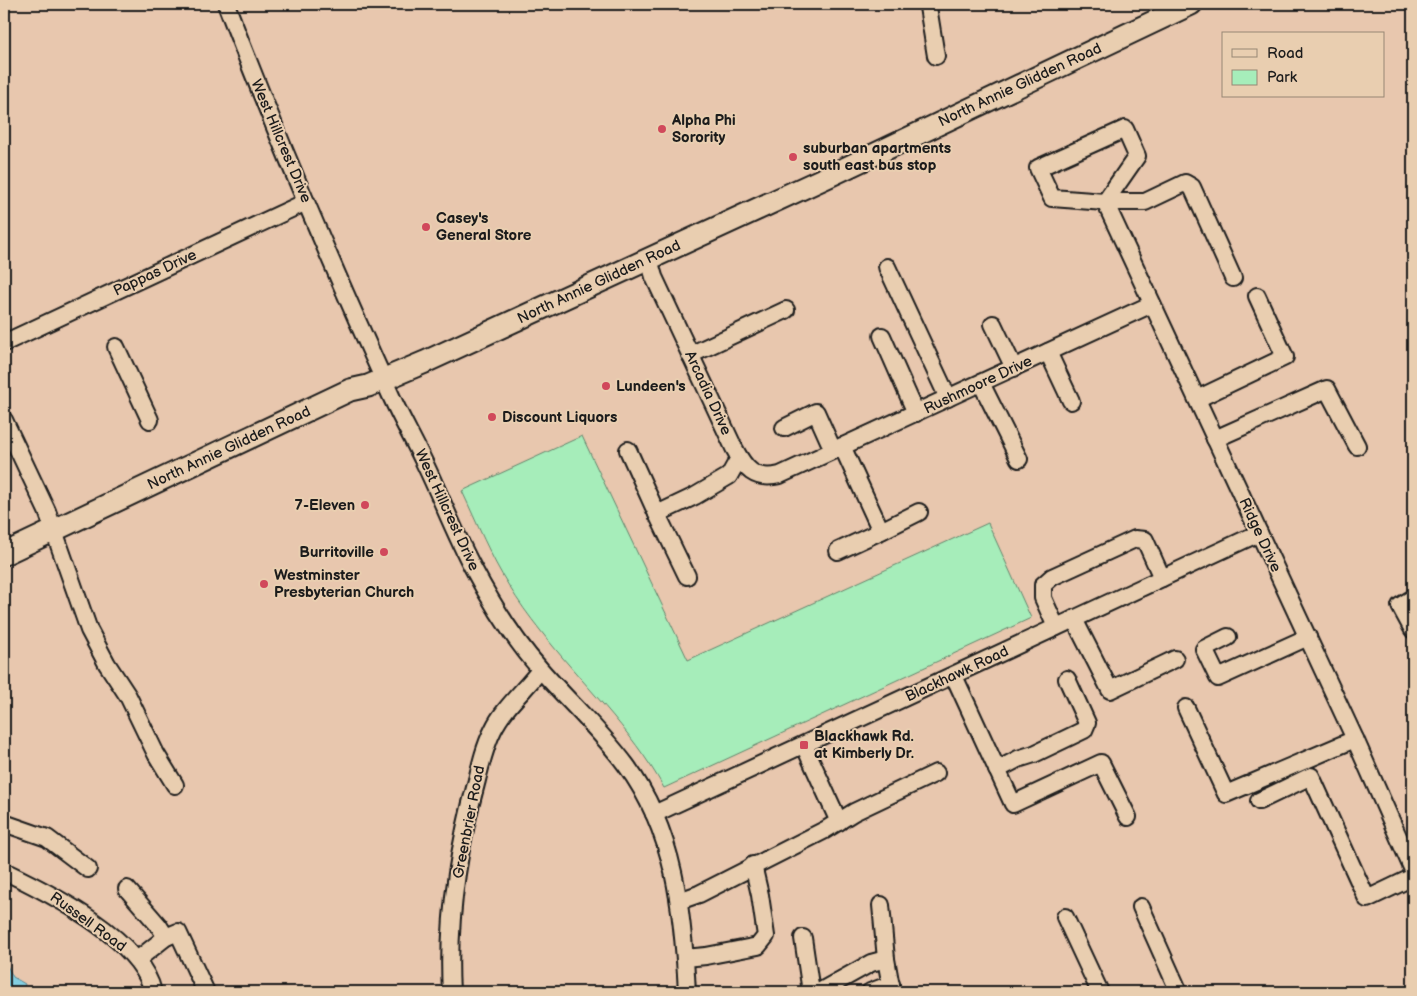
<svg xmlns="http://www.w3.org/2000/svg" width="1417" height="996" viewBox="0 0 1417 996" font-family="'Balsamiq Sans',sans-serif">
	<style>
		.green { fill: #a6edba; stroke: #61846b }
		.water { fill: #83cfe2; stroke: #5a8793 }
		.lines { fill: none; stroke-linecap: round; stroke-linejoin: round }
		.minor-casing { stroke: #1c1c1c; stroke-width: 20 }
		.major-casing { stroke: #1c1c1c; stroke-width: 25 }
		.minor { stroke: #e9ceb0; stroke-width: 16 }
		.major { stroke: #e9ceb0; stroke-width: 21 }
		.poi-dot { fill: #d1495b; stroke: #e9ceb0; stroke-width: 2 }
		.labels { text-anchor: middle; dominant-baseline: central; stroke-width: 4; stroke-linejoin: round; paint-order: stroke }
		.street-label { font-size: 15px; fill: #1c1c1c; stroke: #e9ceb0 }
		.poi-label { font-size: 15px; font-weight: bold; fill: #1c1c1c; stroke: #e9ceb0; text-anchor: start }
	</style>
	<rect width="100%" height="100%" fill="#e8c7ae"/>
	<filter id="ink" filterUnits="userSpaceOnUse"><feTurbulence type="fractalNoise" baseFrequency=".02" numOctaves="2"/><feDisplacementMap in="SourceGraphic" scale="10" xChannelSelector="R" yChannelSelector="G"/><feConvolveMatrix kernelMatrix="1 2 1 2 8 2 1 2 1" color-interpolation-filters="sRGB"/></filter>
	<g filter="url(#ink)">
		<path class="green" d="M582 436 688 660 988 523 1031 618 664 788C631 728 581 683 540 630 529 616 518 601 509 586 490 556 477 523 462 491Z"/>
		<polygon class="water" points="4,962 5,962 13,977 25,984 23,992 9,992 4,991"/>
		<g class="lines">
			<defs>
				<g id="minor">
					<path d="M226 4C277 137 333 268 392 398 402 420 414 441 424 462 441 497 455 534 473 568 492 604 514 640 541 670 569 702 601 731 626 765 675 831 683 913 687 992"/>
					<polyline points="926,4 928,7 936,56"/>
					<polyline points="1105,202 1355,739 1413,870"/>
					<polyline points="1105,202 1137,156 1125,129 1038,168 1052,198 1105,202 1145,202 1185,183 1192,187 1233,278"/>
					<path d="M649 259 654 277 734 448C745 469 754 481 780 475L1152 304"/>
					<polyline points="887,267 948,398"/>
					<polyline points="993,324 1014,368"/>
					<polyline points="882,336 916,413"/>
					<polyline points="4,343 306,202"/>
					<polyline points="116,347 150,420"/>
					<polyline points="1048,352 1071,401"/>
					<polyline points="690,355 786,310"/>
					<polyline points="981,383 1019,459"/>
					<polyline points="1197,399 1285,357 1257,296"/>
					<polyline points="4,420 47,511 89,630 107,664 128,696 156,754 175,785"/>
					<polyline points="784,428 816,412 833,450"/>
					<polyline points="1215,439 1327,389 1357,446"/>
					<polyline points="842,446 881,531 919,512"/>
					<polyline points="628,450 657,514"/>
					<polyline points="838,551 881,531"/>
					<polyline points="687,576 657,514 695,496 729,476 739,458"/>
					<polyline points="1413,598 1400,606 1413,630"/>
					<polyline points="1074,619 1110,690 1175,659"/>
					<polyline points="1056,627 1043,598 1043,585 1052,577 1135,539 1145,540 1162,578"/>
					<polyline points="1228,637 1204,649 1218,678 1308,637"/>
					<polyline points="954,676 1013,804 1101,763 1128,817"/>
					<polyline points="1186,708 1226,794 1355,739"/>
					<polyline points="804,745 839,822"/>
					<polyline points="997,770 1018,759 1034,754 1084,730 1087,723 1067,679"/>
					<polyline points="1259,801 1311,776 1367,899 1413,877"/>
					<polyline points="654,814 1259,533"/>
					<polyline points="4,823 47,838 88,869"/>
					<path d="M4 871C50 893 141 939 153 992"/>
					<polyline points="127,889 159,926 166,937"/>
					<polyline points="679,901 699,894 825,830 854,812 936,773"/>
					<polyline points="881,905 886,959 892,992"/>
					<polyline points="1141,907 1179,992"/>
					<polyline points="1065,917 1100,992"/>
					<polyline points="803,938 811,992"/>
					<polyline points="685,958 706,956 758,946 766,936 760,895 753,865"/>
					<polyline points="137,960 166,937 178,932 206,992"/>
					<path d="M451 992C447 921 458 849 477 780 481 763 485 746 493 730 504 707 525 690 540 670"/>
					<polyline points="819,992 871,963 886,959"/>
					<polyline points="870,992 891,984"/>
				</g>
				<polyline id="major" points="4,554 350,390 368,386 425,362 827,177 1191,4"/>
			</defs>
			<use href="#minor" class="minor-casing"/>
			<use href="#major" class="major-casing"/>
			<use href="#minor" class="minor"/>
			<use href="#major" class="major"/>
		</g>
	</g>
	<g class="poi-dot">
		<circle cx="662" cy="129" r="5"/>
		<circle cx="793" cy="157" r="5"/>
		<circle cx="426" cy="227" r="5"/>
		<circle cx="606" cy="386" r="5"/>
		<circle cx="492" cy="417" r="5"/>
		<circle cx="365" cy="505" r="5"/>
		<circle cx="384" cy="552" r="5"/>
		<circle cx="264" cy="584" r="5"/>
		<rect x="799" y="740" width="10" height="10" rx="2.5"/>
	</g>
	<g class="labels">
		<g class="street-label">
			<text transform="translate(1020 85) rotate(-25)">North Annie Glidden Road</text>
			<text transform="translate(281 141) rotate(67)">West Hillcrest Drive</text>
			<text transform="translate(155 273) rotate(-25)">Pappas Drive</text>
			<text transform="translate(599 282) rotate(-25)">North Annie Glidden Road</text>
			<text transform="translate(978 385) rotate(-25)">Rushmoore Drive</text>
			<text transform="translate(708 393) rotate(65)">Arcadia Drive</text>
			<text transform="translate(229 448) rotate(-25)">North Annie Glidden Road</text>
			<text transform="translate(447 510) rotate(65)">West Hillcrest Drive</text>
			<text transform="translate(1260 535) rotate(65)">Ridge Drive</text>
			<text transform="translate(957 674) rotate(-25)">Blackhawk Road</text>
			<text transform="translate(469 822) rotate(-79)">Greenbrier Road</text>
			<text transform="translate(88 922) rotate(36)">Russell Road</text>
		</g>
		<g class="poi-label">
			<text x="672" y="120">Alpha Phi<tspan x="672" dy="17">Sorority</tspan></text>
			<text x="803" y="148">suburban apartments<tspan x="803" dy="17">south east bus stop</tspan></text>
			<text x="436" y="218">Casey's<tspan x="436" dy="17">General Store</tspan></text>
			<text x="616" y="386">Lundeen's</text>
			<text x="502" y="417">Discount Liquors</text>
			<text x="355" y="505" text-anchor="end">7-Eleven</text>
			<text x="374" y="552" text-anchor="end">Burritoville</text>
			<text x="274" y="575">Westminster<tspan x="274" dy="17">Presbyterian Church</tspan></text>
			<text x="814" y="736">Blackhawk Rd.<tspan x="814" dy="17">at Kimberly Dr.</tspan></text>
		</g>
	</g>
	<rect width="1417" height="996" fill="none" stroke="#e9ceb0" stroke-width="20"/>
	<rect x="10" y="10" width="1397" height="976" fill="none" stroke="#1c1c1c" stroke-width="2" filter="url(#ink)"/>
	<rect x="1222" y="32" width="162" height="65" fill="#e9ceb0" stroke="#978775"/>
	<rect x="1232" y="49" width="25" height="8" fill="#e9ceb0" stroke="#978775"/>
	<text x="1267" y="58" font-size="15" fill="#1c1c1c">Road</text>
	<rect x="1232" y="70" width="25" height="15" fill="#a6edba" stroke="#978775"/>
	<text x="1267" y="82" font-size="15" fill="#1c1c1c">Park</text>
</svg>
